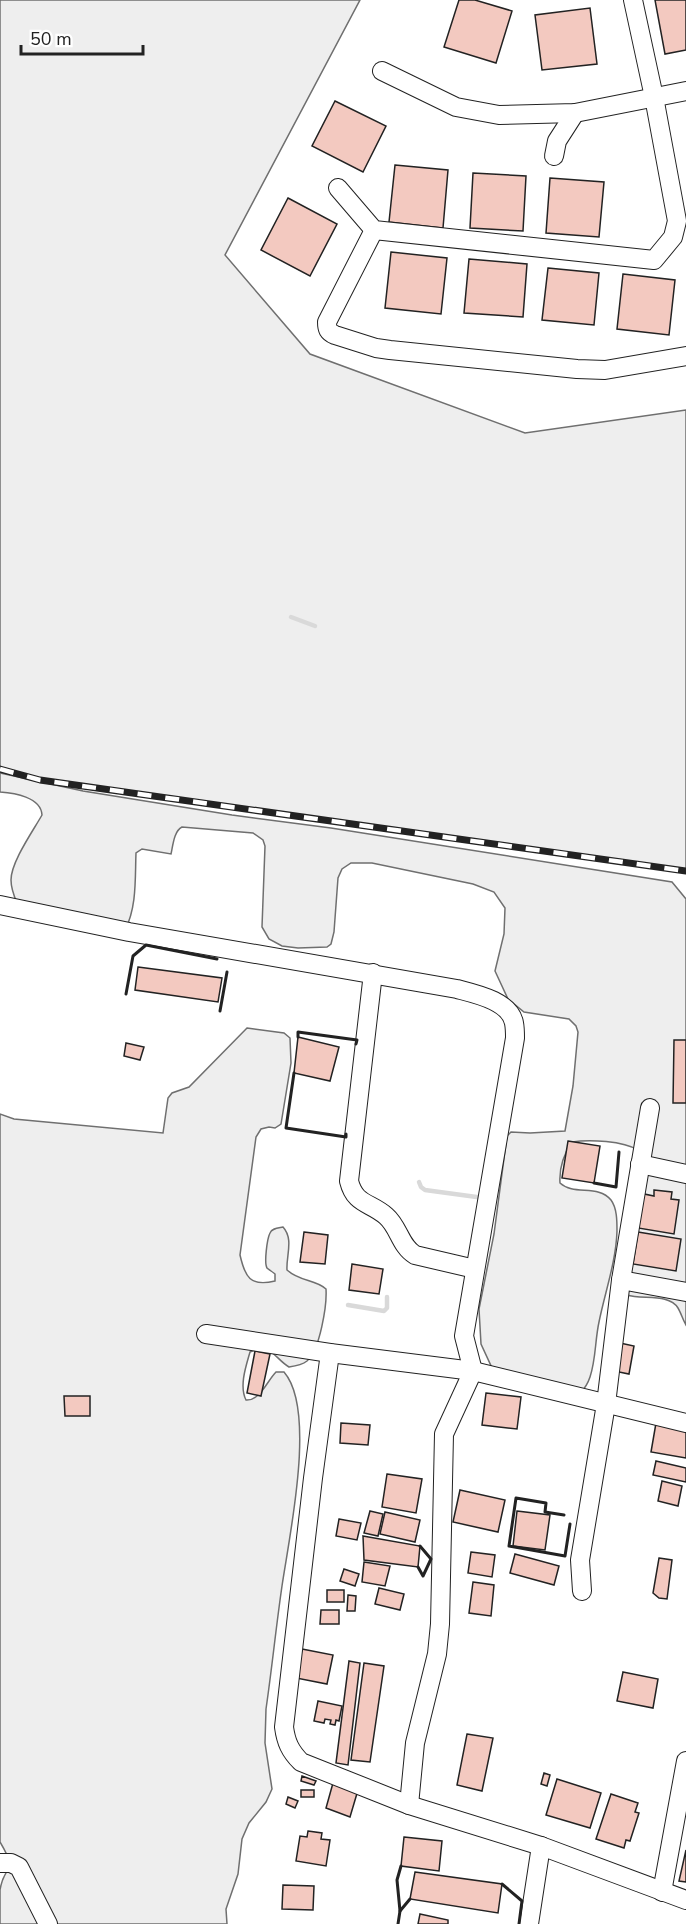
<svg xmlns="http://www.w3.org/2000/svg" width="686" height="1924" viewBox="0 0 686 1924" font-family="'Nunito Sans',sans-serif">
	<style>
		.green { fill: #eee; stroke: #6f6f6f; stroke-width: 1.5 }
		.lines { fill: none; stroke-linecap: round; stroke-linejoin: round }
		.stream { stroke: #d9d9d9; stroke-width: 4.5 }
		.building { fill: #f3c9c0; stroke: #222; stroke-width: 1.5 }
		.minor-casing { stroke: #222; stroke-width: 20 }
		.minor { stroke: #fff; stroke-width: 18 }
		.rail-casing { stroke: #222; stroke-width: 7 }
		.rail { stroke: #fff; stroke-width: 4.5; stroke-dasharray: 14; stroke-linecap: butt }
		.wall { stroke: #222; stroke-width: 3 }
	</style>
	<rect width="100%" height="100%" fill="#fff"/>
	<g class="green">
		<polygon points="0,0 360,0 225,255 310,354 525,433 686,410 686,871 40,780 0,769"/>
		<path d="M0 773 83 791 232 815 331 828 672 882 686 899V1325C683 1320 681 1313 678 1308 669 1293 642 1300 627 1295L638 1150C623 1141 590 1139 572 1142 564 1154 559 1169 560 1183 574 1196 598 1184 611 1200 617 1208 617 1221 617 1231 616 1262 605 1292 599 1322 595 1340 596 1359 590 1377 588 1383 586 1387 581 1392L493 1370 481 1344 479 1309 494 1234 507 1136 511 1132 530 1133 565 1131 573 1086 578 1032 576 1026 569 1019 524 1012 508 999 495 971 504 934 505 908 494 892 473 884 372 863H351L342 869 338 878 334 932 331 944 327 947 298 948 282 946 269 939 262 927 265 846 263 840 253 833 182 827C174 831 173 845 171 854L142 849 136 853C135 878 137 907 125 930L17 903C14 896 11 889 11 880 11 862 33 831 42 815 41 797 14 793 0 792Z"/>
		<path d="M247 1028 284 1033 290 1038 291 1063 281 1124 275 1128 269 1127 261 1129 256 1137 240 1255C245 1277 250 1287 275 1281V1274C274 1273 268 1269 267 1268 264 1263 267 1239 270 1233 272 1228 278 1228 283 1227 294 1239 286 1256 287 1270 300 1282 315 1279 326 1289 327 1305 320 1350 307 1361 302 1365 296 1366 289 1367 274 1358 271 1342 250 1352 246 1366 239 1386 246 1400 260 1401 267 1381 276 1372H284C317 1410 289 1537 282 1586 276 1627 272 1668 266 1709L265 1743 272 1789 266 1802 249 1823 242 1839 238 1874 226 1909 227 1924H0C0 1913 0 1901 0 1890 4 1863 19 1874 0 1842V1114L14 1119 163 1133 168 1098 172 1093 189 1087Z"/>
	</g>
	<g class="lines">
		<g class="stream">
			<polyline points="291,617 315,626"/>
			<polyline points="419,1182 421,1187 425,1190 484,1198"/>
			<polyline points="348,1305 384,1311 387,1308 387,1297"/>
		</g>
	</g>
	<g class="building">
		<polygon points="459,0 475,0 512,11 496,63 444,47"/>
		<polygon points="655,0 686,0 686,50 665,54"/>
		<polygon points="590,8 597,64 542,70 535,15"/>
		<polygon points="335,101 386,126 363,172 312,146"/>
		<polygon points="395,165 448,170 443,228 389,222"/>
		<polygon points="473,173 526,176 523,231 470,228"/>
		<polygon points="550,178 604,182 599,237 546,233"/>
		<polygon points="288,198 337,224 310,276 261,250"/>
		<polygon points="391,252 447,258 441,314 385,308"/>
		<polygon points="469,259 527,264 523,317 464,313"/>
		<polygon points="548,268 599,273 594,325 542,320"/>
		<polygon points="623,274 675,280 669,335 617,329"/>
		<polygon points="138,967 222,978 218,1002 135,990"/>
		<polygon points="298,1037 339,1047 330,1081 294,1073"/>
		<polygon points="674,1040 686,1040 686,1103 673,1103"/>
		<polygon points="126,1043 144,1047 140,1060 124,1056"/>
		<polygon points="568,1141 600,1146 594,1183 562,1178"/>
		<polygon points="654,1190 672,1192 671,1199 679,1200 674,1234 638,1228 644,1194 654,1196"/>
		<polygon points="304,1232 328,1235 325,1264 300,1262"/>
		<polygon points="638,1232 681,1239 676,1271 633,1264"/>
		<polygon points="352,1264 383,1269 379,1294 349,1290"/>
		<polygon points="620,1343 634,1346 629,1374 614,1371"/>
		<polygon points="255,1351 270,1354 261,1396 247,1393"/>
		<polygon points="486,1393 521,1397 517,1429 482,1425"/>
		<polygon points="64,1396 90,1396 90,1416 65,1416"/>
		<polygon points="341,1423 370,1425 368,1445 340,1443"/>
		<polygon points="656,1423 686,1429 686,1458 651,1452"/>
		<polygon points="656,1461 686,1468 686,1482 653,1475"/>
		<polygon points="387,1474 422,1479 416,1513 382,1507"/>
		<polygon points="662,1481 682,1486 678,1506 658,1501"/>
		<polygon points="460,1490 505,1500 498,1532 453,1522"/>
		<polygon points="370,1511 383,1514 378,1536 364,1533"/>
		<polygon points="517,1511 550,1515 545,1550 513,1546"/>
		<polygon points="385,1512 420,1520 415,1542 380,1534"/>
		<polygon points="339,1519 361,1523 357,1540 336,1536"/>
		<polygon points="363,1536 420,1546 418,1567 364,1560"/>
		<polygon points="471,1552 495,1555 492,1577 468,1573"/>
		<polygon points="515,1554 559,1566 554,1585 510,1573"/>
		<polygon points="659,1558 672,1560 667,1599 659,1598 653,1593"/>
		<polygon points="364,1562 390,1566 385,1586 362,1582"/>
		<polygon points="344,1569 359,1574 355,1586 340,1581"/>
		<polygon points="473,1582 494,1585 491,1616 469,1613"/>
		<polygon points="379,1588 404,1594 400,1610 375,1604"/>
		<rect x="327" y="1590" width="17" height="12"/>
		<polygon points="348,1595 356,1596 355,1611 347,1611"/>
		<polygon points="321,1610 339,1610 339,1624 320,1624"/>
		<polygon points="302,1649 333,1655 327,1684 296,1678"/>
		<polygon points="349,1661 360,1663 348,1765 336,1763"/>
		<polygon points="364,1663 384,1666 370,1762 351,1760"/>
		<polygon points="623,1672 658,1679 653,1708 617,1701"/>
		<polygon points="318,1701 342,1706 339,1721 336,1720 335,1725 330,1724 331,1720 325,1719 324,1723 314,1721"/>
		<polygon points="467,1734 493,1738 482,1791 457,1785"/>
		<polygon points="544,1773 550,1775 547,1786 541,1784"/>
		<polygon points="302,1776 316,1781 314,1785 301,1781"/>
		<polygon points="557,1779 601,1793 590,1828 546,1815"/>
		<polygon points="333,1783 358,1790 350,1817 326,1808"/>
		<rect x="301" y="1790" width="13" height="7"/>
		<polygon points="611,1794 638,1803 635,1812 639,1813 630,1841 626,1840 624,1848 596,1839"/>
		<polygon points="288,1797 298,1801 295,1808 286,1804"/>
		<polygon points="308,1831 322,1833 321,1839 330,1840 326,1866 296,1861 300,1836 307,1837"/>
		<polygon points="404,1837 442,1841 439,1871 401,1866"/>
		<polygon points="686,1850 686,1882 679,1881"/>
		<polygon points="415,1872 502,1884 498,1913 410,1899"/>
		<polygon points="283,1885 314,1886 313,1910 282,1909"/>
		<polygon points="420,1914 448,1920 448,1924 418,1924"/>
	</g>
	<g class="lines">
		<defs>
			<g id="minor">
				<polyline points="382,71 456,107 499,115 575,113 686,91"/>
				<polyline points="554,156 557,141 575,113"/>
				<polyline points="338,188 374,230 654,260 673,237 677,221 654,97 633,0"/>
				<path d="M374 230 327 322C327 329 328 332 335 335L376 348 390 350 577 369 605 370 686 356"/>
				<path d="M0 905 129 932 457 989C476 994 510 1001 514 1023 515 1028 515 1034 515 1038L464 1336 473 1371 444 1434 440 1624 437 1654 415 1743 409 1805"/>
				<path d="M373 973 349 1181C355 1205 370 1202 386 1216 399 1227 400 1246 415 1255L475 1269"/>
				<polyline points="640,1164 686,1174"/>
				<polyline points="621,1280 650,1108"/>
				<polyline points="206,1334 330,1353 473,1371 686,1423"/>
				<path d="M330 1353 313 1478 284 1727C286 1742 290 1751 301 1762L409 1805 541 1846 686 1900"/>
				<polyline points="582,1591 580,1560 606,1404 621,1280 686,1292"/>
				<polyline points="0,1863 11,1863 19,1867 48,1924"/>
				<polyline points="662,1892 686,1761"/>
				<polyline points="529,1924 541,1846"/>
			</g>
		</defs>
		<use href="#minor" class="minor-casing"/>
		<use href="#minor" class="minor"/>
		<defs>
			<polyline id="rail" points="0,769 40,780 686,871"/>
		</defs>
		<use href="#rail" class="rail-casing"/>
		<use href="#rail" class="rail"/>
		<g class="wall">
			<polyline points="126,994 133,956 146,945 217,959"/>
			<polyline points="220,1011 227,972"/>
			<polyline points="298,1037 298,1032 357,1040 356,1044"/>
			<polyline points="294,1073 286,1128 346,1137 346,1134"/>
			<polyline points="594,1183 616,1187 619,1152"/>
			<polyline points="564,1515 545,1512 546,1503 516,1498 509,1546 565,1556 570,1524"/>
			<polyline points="418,1567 423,1576 431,1559 420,1546"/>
			<polyline points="401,1866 397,1880 400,1911 410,1899"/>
			<polyline points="502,1884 522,1901 519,1924"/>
			<polyline points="398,1924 400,1911"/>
		</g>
	</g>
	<path d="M21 45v9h122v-9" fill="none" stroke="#222222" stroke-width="3"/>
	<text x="30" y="45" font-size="18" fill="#222222" stroke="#ffffff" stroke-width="4.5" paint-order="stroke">50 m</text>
</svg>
